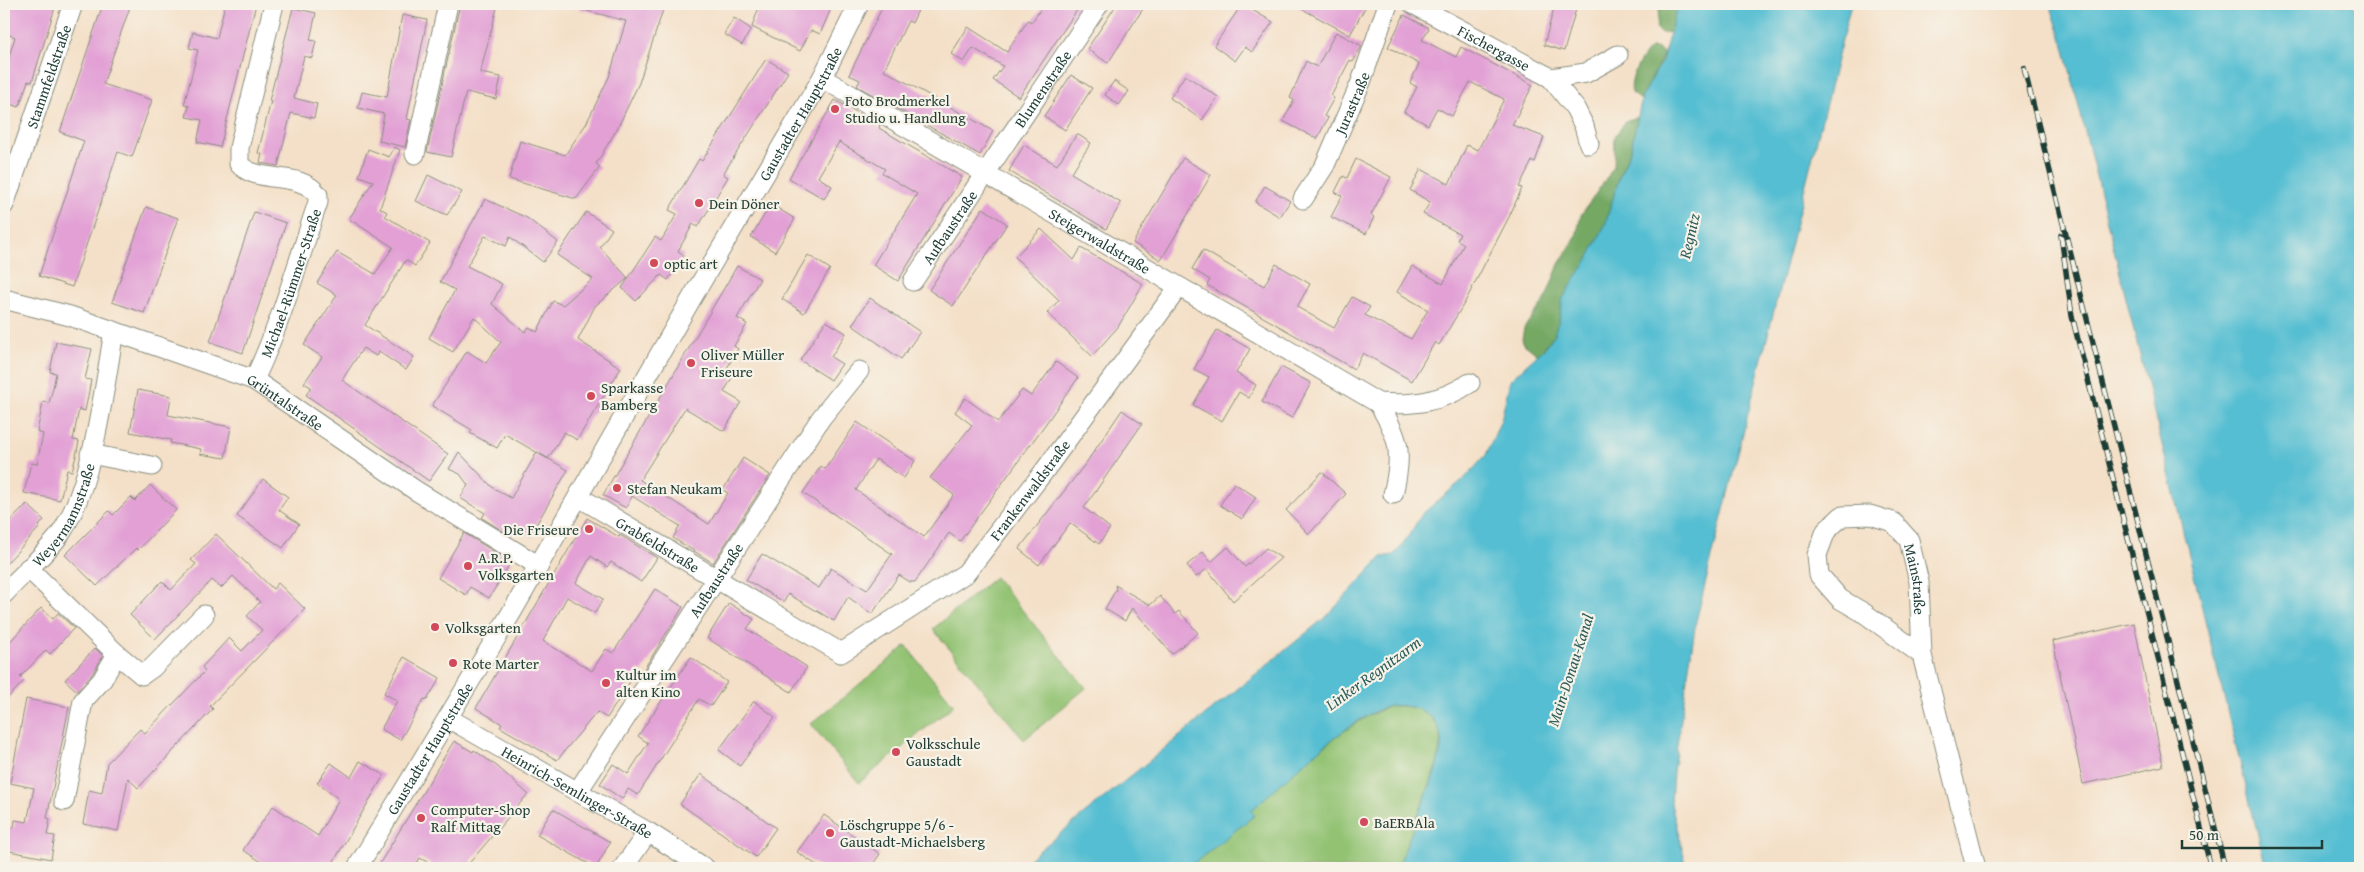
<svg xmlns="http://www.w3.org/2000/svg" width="2364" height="872" viewBox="0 0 2364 872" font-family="'Gentium Book Plus',serif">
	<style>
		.green { fill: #92c272; stroke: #588053 }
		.forest { fill: #75a864; stroke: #4a724c }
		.water { fill: #55bed2; stroke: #3a7e83 }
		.building { fill: #e2a0d5 }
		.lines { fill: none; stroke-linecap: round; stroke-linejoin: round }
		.minor-casing { stroke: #8a8e7e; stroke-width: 21 }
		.minor { stroke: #fff; stroke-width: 19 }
		.rail-casing { stroke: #1f3d34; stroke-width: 5.5 }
		.rail { stroke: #f7f3e8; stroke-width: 4; stroke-dasharray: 11; stroke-linecap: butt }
		.poi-dot { fill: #d1495b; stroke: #f7f3e8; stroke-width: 2 }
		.labels { text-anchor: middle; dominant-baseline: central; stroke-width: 4.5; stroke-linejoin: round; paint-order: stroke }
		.street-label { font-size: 15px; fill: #1f3d34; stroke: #f7f3e8 }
		.poi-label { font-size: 15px; fill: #1f3d34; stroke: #f7f3e8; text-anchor: start }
		.water-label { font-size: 16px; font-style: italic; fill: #2c5d5c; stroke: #f7f3e8 }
	</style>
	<rect width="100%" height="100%" fill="#f7f3e8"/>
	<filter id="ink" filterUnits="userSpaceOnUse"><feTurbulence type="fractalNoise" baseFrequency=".02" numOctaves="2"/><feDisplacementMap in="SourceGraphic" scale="10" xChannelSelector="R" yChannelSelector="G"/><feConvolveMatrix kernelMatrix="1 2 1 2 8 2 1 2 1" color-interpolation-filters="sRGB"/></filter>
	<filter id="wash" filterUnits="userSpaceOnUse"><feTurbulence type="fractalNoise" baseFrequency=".0096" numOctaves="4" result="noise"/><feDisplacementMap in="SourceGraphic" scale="20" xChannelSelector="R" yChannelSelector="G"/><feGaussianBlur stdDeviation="1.12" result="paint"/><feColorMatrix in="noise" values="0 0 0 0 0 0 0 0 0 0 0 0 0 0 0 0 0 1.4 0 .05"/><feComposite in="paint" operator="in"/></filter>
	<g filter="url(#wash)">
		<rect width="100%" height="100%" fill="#f4e0c8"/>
		<g class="green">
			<polygon points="995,577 1086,688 1024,740 933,629"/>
			<polygon points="906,646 954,705 859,783 811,724"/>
			<path d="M1390 706C1466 704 1438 763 1421 807 1413 827 1406 848 1398 868H1188L1254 815 1250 811C1293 773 1336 728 1390 706Z"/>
		</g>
		<g class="forest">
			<polygon points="1660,4 1678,4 1671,32 1661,33 1656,29"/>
			<path d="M1651 48H1657L1664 54 1641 100 1632 93C1628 80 1641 56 1651 48Z"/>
			<polygon points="1638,117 1631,149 1620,175 1605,225 1588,259 1563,298 1559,320 1554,335 1538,355 1524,344 1522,339 1524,328 1545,300 1559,264 1576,237 1581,215 1614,167 1615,136 1627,120"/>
		</g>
		<g class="water">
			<path d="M1678 4H1851L1696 621 1673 772 1671 803 1687 868H1398C1406 846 1415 823 1424 801 1431 783 1439 765 1441 746 1443 734 1436 720 1426 713 1417 707 1401 704 1390 706 1351 715 1282 783 1251 811L1255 815 1188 868H1018L1327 616 1382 557 1393 555 1402 546 1422 514 1465 478 1486 455 1501 420 1510 380 1545 348 1554 335 1559 320 1563 298 1588 259 1605 225 1620 175 1631 149 1642 97 1662 61Z"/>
			<polygon points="2050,4 2353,4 2360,32 2360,868 2266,868 2064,46"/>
		</g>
		<g id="blocks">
			<g class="building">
				<polygon points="4,4 56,4 32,82 28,81 19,107 4,102 4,73 15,37 4,33"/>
				<polygon points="103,4 131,4 103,84 152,100 132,157 118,152 72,287 39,276 84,141 60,132"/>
				<polygon points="225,4 256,4 220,147 197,142 202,120 186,117 189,106 184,105 198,50 189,48 193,32 217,38"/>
				<polygon points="460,4 498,4 480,73 501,77 496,99 466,92 451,157 427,152"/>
				<polygon points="580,4 665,4 639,83 617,129 596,164 600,167 576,199 509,179 520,141 565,155 586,124 609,77 626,21 580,9"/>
				<polygon points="760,4 833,4 820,34 811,30 800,51 752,27"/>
				<polygon points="884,4 921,4 912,23 908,21 884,70 993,131 980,155 857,86 860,80 849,75"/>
				<polygon points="1044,4 1081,4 1019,97 993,80 1003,66 973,48 964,62 951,54 968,27 1007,52 1028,20 1032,22"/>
				<polygon points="1117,4 1146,4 1108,63 1087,49"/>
				<polygon points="1242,4 1273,22 1252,52 1245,47 1235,61 1214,46"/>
				<polygon points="1293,4 1367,4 1350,35"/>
				<polygon points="1555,4 1576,9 1564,51 1544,45"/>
				<polygon points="293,8 316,13 310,40 316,41 312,58 304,56 294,98 317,104 314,118 291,113 278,166 260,163 262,154 258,153 271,101 269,101"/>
				<polygon points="402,15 427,20 407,119 411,120 405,147 379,141 384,114 358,108 362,92 387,97"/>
				<polygon points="1404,15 1429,28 1422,40 1456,57 1461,47 1533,85 1512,125 1544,137 1535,162 1532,161 1519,187 1522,188 1509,217 1465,302 1439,345 1435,342 1412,381 1363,353 1354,369 1207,285 1210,280 1192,269 1203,250 1264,286 1276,264 1310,284 1297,307 1334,328 1352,297 1370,307 1365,315 1411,339 1428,310 1397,292 1412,266 1443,284 1464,244 1457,240 1460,234 1423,214 1430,202 1410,190 1421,169 1449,184 1467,145 1478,150 1504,99 1470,82 1452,116 1437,108 1428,125 1404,112 1417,87 1410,83 1419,64 1388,47"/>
				<polygon points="734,18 751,29 742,45 724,34"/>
				<polygon points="1336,32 1362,46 1353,62 1350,60 1331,96 1334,98 1324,116 1328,118 1317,139 1283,121 1294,100 1290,98 1306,61 1317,67"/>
				<polygon points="766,59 788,72 723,174 728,177 698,227 693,224 678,251 684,255 668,280 661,275 636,301 622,288 655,237 661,241 677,214 669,210 699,159 702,161"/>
				<polygon points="1071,75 1092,88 1065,130 1044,116"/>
				<polygon points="1185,75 1218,97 1202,120 1170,98"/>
				<polygon points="1114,81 1129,91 1119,105 1105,95"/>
				<polygon points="835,100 880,125 879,128 962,177 898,281 873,265 917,194 882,173 885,169 839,142 818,177 832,186 824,199 789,178"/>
				<polygon points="1077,134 1091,143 1071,173 1121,203 1106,229 1009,171 1024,145 1057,165"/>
				<polygon points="395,147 400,150 380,208 387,212 385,216 430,243 415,266 406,260 365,325 414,357 406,370 379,352 376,356 363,348 342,380 448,454 429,481 306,395 311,387 304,383 322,357 304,345 337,295 317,283 337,252 375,274 393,247 349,219 373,181 359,176 368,149 389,157"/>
				<polygon points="1183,158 1211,175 1161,260 1133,243"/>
				<polygon points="1356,159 1391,177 1371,215 1374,217 1366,234 1331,217 1342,196 1335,192 1343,176 1347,178"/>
				<polygon points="428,175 462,192 447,215 416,201"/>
				<polygon points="1265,186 1290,201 1280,217 1255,202"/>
				<polygon points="485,199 527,218 558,242 543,262 510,237 506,246 485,236 467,266 502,284 492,304 525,332 529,327 537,332 553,301 563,305 593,279 557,255 586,212 612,229 600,247 628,278 595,306 578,340 621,368 577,440 564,432 548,459 505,434 497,448 470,433 472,430 432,406 467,351 486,363 501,342 474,317 453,352 429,338 455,290 440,282"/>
				<polygon points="771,204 795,219 775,252 751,237"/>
				<polygon points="146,207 178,218 144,313 112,302"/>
				<polygon points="983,208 1007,224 953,306 929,290"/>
				<polygon points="254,212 286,223 243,353 210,342"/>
				<polygon points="1041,229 1074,260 1081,248 1143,284 1118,327 1092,356 1047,313 1059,300 1015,257"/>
				<polygon points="808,255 830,269 804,313 782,299"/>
				<polygon points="737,266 760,279 737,318 747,324 734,346 738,349 727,368 735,372 724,392 741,402 724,431 685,408 640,480 709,524 728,493 723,490 743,458 770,475 713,563 673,538 680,526 632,496 626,508 603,495"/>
				<polygon points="870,298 920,332 901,359 852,325"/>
				<polygon points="826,321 846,333 831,357 842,364 831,380 800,360"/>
				<polygon points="1217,330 1250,349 1236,373 1256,385 1249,398 1239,392 1222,421 1193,405 1209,377 1194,369"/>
				<polygon points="56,342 92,349 85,379 91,380 88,396 85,411 79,409 73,440 79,441 76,456 72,471 67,470 60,500 24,493 31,463 37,464 43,434 37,432 43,402 49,403 53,388 56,373 50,372"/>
				<polygon points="1056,362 1078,378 1044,426 960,541 949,533 915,582 910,582 899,575 872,614 848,597 834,621 788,594 784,602 746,580 762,554 819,588 831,568 867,590 892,554 803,493 821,466 825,469 857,422 915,461 904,478 876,459 856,490 924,537 954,495 930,478 972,425 955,412 965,398 998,422 1022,390 1031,396"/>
				<polygon points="1281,367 1311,383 1292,418 1262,402"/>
				<polygon points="138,390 171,396 168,415 231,427 225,458 200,454 201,449 170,443 171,440 130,432"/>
				<polygon points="1122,410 1142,424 1084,508 1110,528 1099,544 1070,523 1039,565 1019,549 1086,463"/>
				<polygon points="459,452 492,487 511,498 537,452 568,470 530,535 516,527 511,536 482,518 485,513 460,498 468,485 460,474 449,469"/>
				<polygon points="1322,472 1346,494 1309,534 1286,510"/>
				<polygon points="263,479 288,497 279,510 299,524 283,548 237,516"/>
				<polygon points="1234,483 1256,497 1242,519 1220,505"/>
				<polygon points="150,485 176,510 138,550 136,548 97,586 65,555 109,511 113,515 131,497 135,501"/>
				<polygon points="27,504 44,520 39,526 40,527 4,566 4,528"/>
				<polygon points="587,518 619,537 620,535 657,558 641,582 611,562 607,567 591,556 576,583 603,599 595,613 567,597 543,641 592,671 606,649 613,653 655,589 683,607 642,672 638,669 607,718 597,712 557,760 500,727 502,724 476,708"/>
				<polygon points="464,533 511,562 489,598 470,587 466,595 438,578"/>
				<polygon points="216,534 273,589 278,583 305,609 210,706 213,709 138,788 128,778 118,831 83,824 89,790 102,793 107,763 140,729 145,733 205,671 202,667 229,638 242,651 262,630 247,616 260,602 233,576 221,588 212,580 155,639 130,615 162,581 171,590 196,564 191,560"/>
				<polygon points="1228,547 1245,567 1266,548 1281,558 1233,601 1207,569 1196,577 1187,565 1203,552 1211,562"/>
				<polygon points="1115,585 1150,605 1160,596 1175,614 1179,611 1198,633 1172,654 1132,608 1125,621 1105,609 1116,589"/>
				<polygon points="729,603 754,619 747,629 807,667 791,692 707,638"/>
				<polygon points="41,608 53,619 58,613 74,628 50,654 46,650 20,677 24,681 4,702 4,648"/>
				<polygon points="2134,623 2163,766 2083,784 2053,641"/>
				<polygon points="95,648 103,656 93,673 77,691 65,680"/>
				<polygon points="404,657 440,678 427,700 424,699 400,740 381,729 397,701 384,693"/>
				<polygon points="691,657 727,682 711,706 699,699 638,795 628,789 622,799 600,784 613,764 628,774 648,743 638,736"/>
				<polygon points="26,699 69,707 47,818 50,819 47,835 55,836 51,859 4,850 4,826 14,828 15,820 27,822 34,788 10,783"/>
				<polygon points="754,701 775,717 740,766 719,750"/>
				<polygon points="454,741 473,752 474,750 498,767 528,794 465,868 438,868 420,858 414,868 377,868"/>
				<polygon points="360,761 384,775 330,868 271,868 243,850 273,806 318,836 339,799 317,783 331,763 351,777"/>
				<polygon points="701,774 776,828 756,857 680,804"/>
				<polygon points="553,809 610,842 596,868 537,835"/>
				<polygon points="824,815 880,854 870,868 821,868 797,852"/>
			</g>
		</g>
	</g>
	<g filter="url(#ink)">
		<use href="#blocks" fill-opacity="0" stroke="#8a8e7e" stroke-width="1"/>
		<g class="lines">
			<defs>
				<g id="minor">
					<path id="s1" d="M1413 4 1551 78 1575 108 1584 126 1589 144"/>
					<path id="s2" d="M822 78 1378 403C1413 406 1441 402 1470 383"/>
					<polyline points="1551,78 1586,73 1618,55"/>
					<polyline points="415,154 448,4"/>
					<path id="s3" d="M1303 199 1325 165 1361 82 1388 4"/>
					<path id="s4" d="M4 205 73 4"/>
					<path id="s5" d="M913 281 1099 4"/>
					<path id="s6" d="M4 299 70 316 254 380 415 490 539 566"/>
					<path id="s7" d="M254 380C281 323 298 262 318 202V195C301 170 258 185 239 164V148L274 4"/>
					<path d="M1378 403C1400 438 1403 453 1393 494"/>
					<polyline points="90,454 152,466"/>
					<path id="s8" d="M579 497 841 653 966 573 1045 470 1178 288"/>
					<polyline points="28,568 117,654 142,675 152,668 204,615"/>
					<path id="s9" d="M4 594C20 576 48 552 61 533 93 485 104 389 114 331"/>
					<path id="s10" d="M1922 655 1864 613 1840 599 1819 575 1817 555 1826 531 1842 516 1870 515 1893 522 1909 540 1919 582 1922 655 1976 868"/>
					<path id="s11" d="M448 718 648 832 705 868"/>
					<path id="s12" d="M578 791 821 418 859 371"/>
					<polyline points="64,801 83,701 102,680 117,654"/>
					<path id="s13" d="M357 868 513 610 693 296 822 78 859 4"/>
					<polyline points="623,868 648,832"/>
				</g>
			</defs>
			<use href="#minor" class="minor-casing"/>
			<use href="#minor" class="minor"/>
			<defs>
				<g id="rail">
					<polyline points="2024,68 2225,868"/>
					<polyline points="2061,235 2072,316 2211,868"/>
				</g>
			</defs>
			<use href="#rail" class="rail-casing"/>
			<use href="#rail" class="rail"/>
		</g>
	</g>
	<g class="poi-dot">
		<circle cx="835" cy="109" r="5"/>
		<circle cx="699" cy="203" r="5"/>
		<circle cx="654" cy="263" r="5"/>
		<circle cx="691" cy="363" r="5"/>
		<circle cx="591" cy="396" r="5"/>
		<circle cx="617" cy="488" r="5"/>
		<circle cx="589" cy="529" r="5"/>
		<circle cx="468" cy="566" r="5"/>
		<circle cx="435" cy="627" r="5"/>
		<circle cx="453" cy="663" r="5"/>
		<circle cx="606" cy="683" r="5"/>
		<circle cx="896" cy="752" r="5"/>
		<circle cx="421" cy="818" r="5"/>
		<circle cx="1364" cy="822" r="5"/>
		<circle cx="830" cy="833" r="5"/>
	</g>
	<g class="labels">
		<g class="street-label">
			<text stroke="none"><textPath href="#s1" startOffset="92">Fischergasse</textPath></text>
			<text stroke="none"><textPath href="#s4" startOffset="136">Stammfeldstraße</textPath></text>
			<text stroke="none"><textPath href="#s5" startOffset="232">Blumenstraße</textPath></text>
			<text stroke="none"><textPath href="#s3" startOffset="108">Jurastraße</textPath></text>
			<text stroke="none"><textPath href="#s13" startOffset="875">Gaustadter Hauptstraße</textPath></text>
			<text stroke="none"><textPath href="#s5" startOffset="65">Aufbaustraße</textPath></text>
			<text stroke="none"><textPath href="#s2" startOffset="322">Steigerwaldstraße</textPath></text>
			<text stroke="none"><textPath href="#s7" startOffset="104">Michael-Rümmer-Straße</textPath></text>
			<text stroke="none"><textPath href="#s6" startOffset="301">Grüntalstraße</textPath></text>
			<text stroke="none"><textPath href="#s8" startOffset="558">Frankenwaldstraße</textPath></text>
			<text stroke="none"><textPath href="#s9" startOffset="101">Weyermannstraße</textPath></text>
			<text stroke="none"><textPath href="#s8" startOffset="92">Grabfeldstraße</textPath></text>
			<text stroke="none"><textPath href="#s12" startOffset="252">Aufbaustraße</textPath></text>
			<text stroke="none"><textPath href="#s10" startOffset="315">Mainstraße</textPath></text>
			<text stroke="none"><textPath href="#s13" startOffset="140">Gaustadter Hauptstraße</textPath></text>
			<text stroke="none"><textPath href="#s11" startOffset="149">Heinrich-Semlinger-Straße</textPath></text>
		</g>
		<g class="poi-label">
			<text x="845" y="100">Foto Brodmerkel<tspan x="845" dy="17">Studio u. Handlung</tspan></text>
			<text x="709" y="203">Dein Döner</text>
			<text x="664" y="263">optic art</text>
			<text x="701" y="354">Oliver Müller<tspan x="701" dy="17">Friseure</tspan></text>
			<text x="601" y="387">Sparkasse<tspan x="601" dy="17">Bamberg</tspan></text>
			<text x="627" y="488">Stefan Neukam</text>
			<text x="579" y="529" text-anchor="end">Die Friseure</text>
			<text x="478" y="557">A.R.P.<tspan x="478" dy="17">Volksgarten</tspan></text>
			<text x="445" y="627">Volksgarten</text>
			<text x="463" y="663">Rote Marter</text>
			<text x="616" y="674">Kultur im<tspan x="616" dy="17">alten Kino</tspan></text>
			<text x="906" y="743">Volksschule<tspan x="906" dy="17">Gaustadt</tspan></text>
			<text x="431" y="809">Computer-Shop<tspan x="431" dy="17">Ralf Mittag</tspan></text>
			<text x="1374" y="822">BaERBAla</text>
			<text x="840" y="824">Löschgruppe 5/6 -<tspan x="840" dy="17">Gaustadt-Michaelsberg</tspan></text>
		</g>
		<g class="water-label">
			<text transform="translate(1689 236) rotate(-77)">Regnitz</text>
			<text transform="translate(1570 670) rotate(-72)">Main-Donau-Kanal</text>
			<text transform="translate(1373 673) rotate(-36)">Linker Regnitzarm</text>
		</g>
	</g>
	<rect width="2364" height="872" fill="none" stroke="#f7f3e8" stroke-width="20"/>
	<path d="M2182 840v8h140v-8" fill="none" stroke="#1f3d34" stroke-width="2.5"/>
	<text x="2189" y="840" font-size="15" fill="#1f3d34" stroke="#f7f3e8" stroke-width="4" paint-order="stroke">50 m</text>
</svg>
